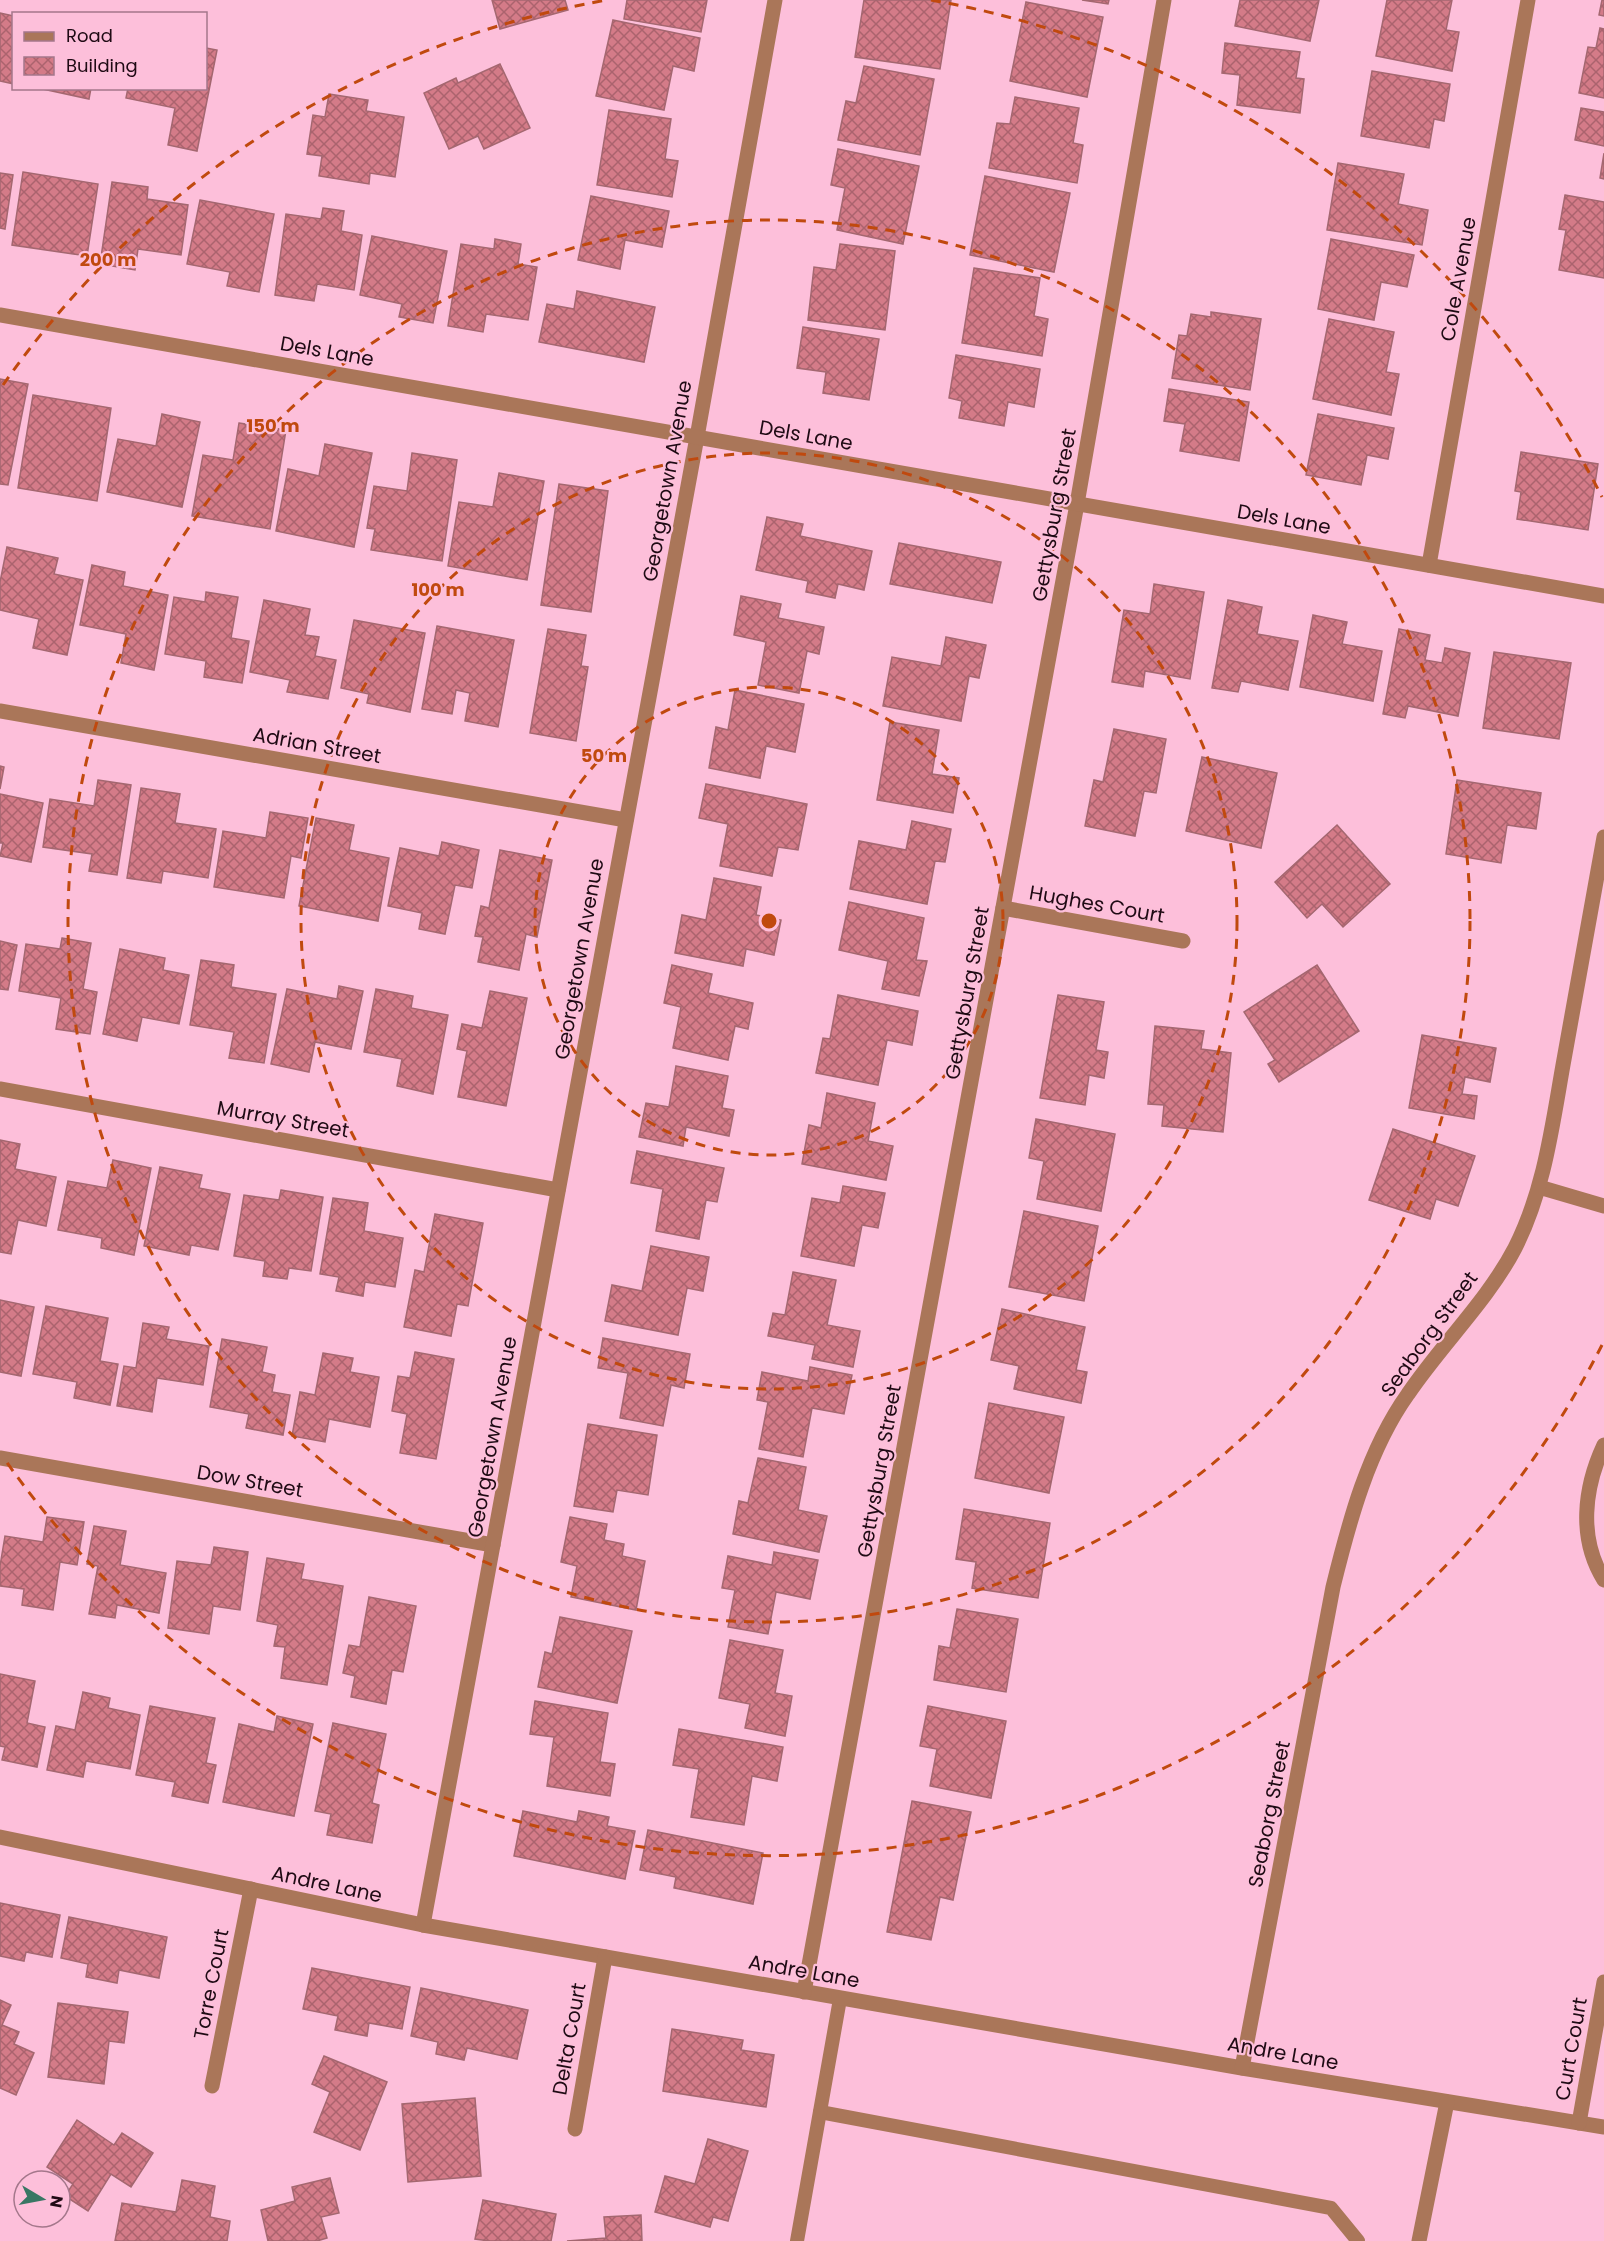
<svg xmlns="http://www.w3.org/2000/svg" width="1604" height="2241" viewBox="0 0 1604 2241" font-family="Poppins,sans-serif">
	<style>
		.building { fill: url(#building-cross-hatch); stroke: #a46770; stroke-width: 1.5 }
		.lines { fill: none; stroke-linecap: round; stroke-linejoin: round }
		.service { stroke: #aa7659; stroke-width: 14 }
		.minor { stroke: #aa7659; stroke-width: 15 }
		.tertiary { stroke: #aa7659; stroke-width: 15 }
		.ring { fill: none; stroke: #c0490e; stroke-width: 3; stroke-dasharray: 10 8 }
		.labels { text-anchor: middle; dominant-baseline: central; stroke-width: 4.5; stroke-linejoin: round; paint-order: stroke }
		.street-label { font-size: 20px; fill: #1f0a14; stroke: #fdbfda }
		.centre { fill: #c0490e; stroke: #fdbfda; stroke-width: 3 }
		.ring-label { font-size: 18px; text-anchor: middle; font-weight: bold; fill: #c0490e; stroke: #fdbfda; stroke-width: 4.5; stroke-linejoin: round; paint-order: stroke }
	</style>
	<defs>
		<pattern id="building-cross-hatch" width="8" height="8" patternUnits="userSpaceOnUse" patternTransform="scale(1.5)"><rect width="8" height="8" fill="#d47b88"/><path d="M0 0l8 8M0 8l8-8" fill="none" stroke="#ab636e"/></pattern>
	</defs>
	<rect width="100%" height="100%" fill="#fdbfda"/>
	<g class="building">
		<polygon points="492,0 565,0 568,10 500,29"/>
		<polygon points="627,0 707,0 701,32 624,19"/>
		<polygon points="864,0 951,0 940,69 855,57"/>
		<polygon points="1082,0 1109,0 1108,4"/>
		<polygon points="1240,0 1319,0 1310,41 1235,26"/>
		<polygon points="1387,0 1452,0 1446,30 1459,32 1452,71 1376,56"/>
		<polygon points="1602,0 1604,0 1604,16 1599,15"/>
		<polygon points="1026,2 1103,17 1087,97 1010,81"/>
		<polygon points="0,13 14,16 14,84 0,81"/>
		<polygon points="613,20 700,38 694,71 673,66 664,110 596,96"/>
		<polygon points="1600,28 1604,29 1604,98 1579,93 1588,47 1596,48"/>
		<polygon points="1225,43 1300,52 1296,78 1304,79 1300,113 1237,105 1240,75 1222,73"/>
		<polygon points="206,48 217,50 197,151 168,145 175,108 126,98 128,88 206,88"/>
		<polygon points="500,64 530,128 484,149 478,136 449,149 424,93 456,78 458,83"/>
		<polygon points="864,66 934,79 920,155 838,140 846,101 856,103"/>
		<polygon points="1372,71 1450,84 1444,121 1434,119 1429,148 1361,136"/>
		<polygon points="38,88 91,88 89,99"/>
		<polygon points="329,94 368,100 366,111 404,117 395,177 370,173 369,184 319,176 322,156 307,154 313,115 325,117"/>
		<polygon points="1015,97 1079,108 1073,143 1083,145 1077,183 989,168 997,123 1010,124"/>
		<polygon points="1581,108 1604,112 1604,146 1575,140"/>
		<polygon points="609,110 671,119 665,159 678,161 672,197 597,185"/>
		<polygon points="838,149 919,166 903,244 837,230 845,188 831,185"/>
		<polygon points="1604,153 1604,179 1600,178"/>
		<polygon points="1338,163 1404,174 1398,204 1428,210 1422,245 1327,230"/>
		<polygon points="23,172 98,184 87,256 12,245"/>
		<polygon points="0,173 13,175 5,229 0,228"/>
		<polygon points="985,176 1070,193 1054,272 970,255"/>
		<polygon points="112,182 148,187 147,199 188,205 181,255 138,249 135,270 100,264"/>
		<polygon points="1565,195 1604,202 1604,278 1559,270 1566,230 1559,229"/>
		<polygon points="591,196 669,211 662,247 625,240 620,269 578,260"/>
		<polygon points="200,200 274,214 259,292 227,286 230,272 187,264"/>
		<polygon points="323,208 344,211 341,231 362,235 354,290 317,284 314,301 275,295 286,214 321,219"/>
		<polygon points="372,236 447,251 433,323 399,317 402,304 360,295"/>
		<polygon points="495,239 521,244 518,264 537,267 528,320 486,314 483,332 448,326 461,244 494,249"/>
		<polygon points="1331,239 1414,255 1407,287 1381,282 1374,320 1318,309"/>
		<polygon points="840,244 895,251 885,330 808,320 814,267 836,270"/>
		<polygon points="974,268 1040,278 1034,316 1048,319 1042,356 962,343"/>
		<polygon points="577,291 655,307 644,362 539,342 547,304 574,309"/>
		<polygon points="1211,312 1261,319 1250,390 1172,378 1179,335 1187,336 1191,314 1211,317"/>
		<polygon points="1329,319 1394,332 1386,372 1399,374 1391,415 1313,399"/>
		<polygon points="803,327 879,339 869,400 823,393 826,372 797,368"/>
		<polygon points="956,355 1040,369 1034,407 1008,402 1004,426 959,418 962,401 949,398"/>
		<polygon points="0,379 28,384 8,485 0,484"/>
		<polygon points="1169,389 1249,402 1239,461 1180,451 1185,424 1164,421"/>
		<polygon points="33,395 111,408 97,501 18,488"/>
		<polygon points="162,414 200,422 182,507 107,492 118,439 156,446"/>
		<polygon points="1318,414 1394,428 1388,459 1367,455 1361,485 1306,475"/>
		<polygon points="239,423 286,430 270,529 192,516 203,455 233,460"/>
		<polygon points="325,444 372,453 354,547 276,531 288,469 319,476"/>
		<polygon points="1521,452 1598,464 1588,530 1517,519 1521,492 1515,491"/>
		<polygon points="412,453 457,460 442,561 371,550 375,529 367,528 374,486 407,491"/>
		<polygon points="499,473 544,481 527,580 448,566 459,502 493,507"/>
		<polygon points="559,484 608,491 591,612 541,605"/>
		<polygon points="767,517 803,524 800,536 872,551 864,590 838,584 835,598 806,592 808,581 756,570"/>
		<polygon points="899,543 1001,562 992,603 890,584"/>
		<polygon points="7,547 58,558 54,574 83,580 67,655 33,648 39,619 0,610 0,582"/>
		<polygon points="92,565 125,572 123,586 168,595 154,670 121,663 126,634 80,625"/>
		<polygon points="1154,584 1204,592 1190,679 1145,671 1143,687 1112,682 1124,610 1150,614"/>
		<polygon points="206,592 238,597 231,638 249,641 242,683 204,677 206,661 165,654 174,597 205,602"/>
		<polygon points="741,596 781,604 778,618 824,627 819,654 807,651 799,693 758,685 766,642 734,635"/>
		<polygon points="264,600 310,609 305,635 319,637 315,656 336,660 328,699 287,692 290,680 250,672"/>
		<polygon points="1228,600 1262,607 1257,634 1298,641 1288,690 1241,681 1238,692 1212,688"/>
		<polygon points="1313,615 1347,622 1342,644 1382,651 1373,701 1300,687"/>
		<polygon points="354,620 425,633 410,712 367,703 369,694 341,688"/>
		<polygon points="437,626 514,640 498,727 465,721 470,693 456,690 452,714 422,709"/>
		<polygon points="548,629 586,635 581,666 588,667 576,741 530,733"/>
		<polygon points="1399,629 1430,635 1425,660 1442,663 1445,648 1470,653 1458,716 1408,706 1405,718 1383,714"/>
		<polygon points="946,637 986,645 979,678 969,676 961,721 883,706 892,657 941,666"/>
		<polygon points="1494,652 1571,663 1559,739 1483,728"/>
		<polygon points="735,690 804,704 795,752 766,746 760,778 709,768 716,727 728,730"/>
		<polygon points="890,722 939,730 932,774 959,778 953,813 877,800"/>
		<polygon points="1114,729 1166,739 1156,793 1144,791 1135,836 1085,826 1094,780 1103,782"/>
		<polygon points="1202,757 1277,773 1261,848 1186,831"/>
		<polygon points="0,766 4,767 0,789"/>
		<polygon points="98,780 131,785 117,875 89,871 92,854 43,847 50,799 94,806"/>
		<polygon points="1457,780 1541,793 1536,829 1507,825 1501,863 1446,854"/>
		<polygon points="706,784 807,804 798,850 778,847 772,876 720,866 728,824 699,818"/>
		<polygon points="141,788 180,794 175,823 216,829 208,878 163,871 161,883 127,878"/>
		<polygon points="0,794 43,803 31,862 0,856 3,843 0,843"/>
		<polygon points="270,812 308,818 301,858 291,856 284,898 214,887 223,831 266,838"/>
		<polygon points="316,818 354,825 349,850 389,858 378,921 299,906"/>
		<polygon points="912,821 951,829 945,862 935,861 927,904 850,889 859,841 906,850"/>
		<polygon points="1337,825 1390,884 1343,927 1322,904 1307,918 1275,882"/>
		<polygon points="442,842 479,850 472,888 455,885 445,934 419,929 422,913 388,906 400,848 439,856"/>
		<polygon points="500,850 552,860 537,937 526,934 519,970 478,962 483,937 475,936 481,906 489,908"/>
		<polygon points="714,878 761,887 756,915 781,920 774,955 746,949 743,966 675,953 682,915 706,920"/>
		<polygon points="849,902 924,918 916,960 927,961 919,996 882,989 888,961 839,950"/>
		<polygon points="62,938 91,943 83,989 97,992 90,1034 56,1029 61,998 19,991 26,944 60,949"/>
		<polygon points="0,941 17,945 8,990 0,989"/>
		<polygon points="120,949 165,958 163,970 189,975 179,1024 142,1017 137,1041 103,1034"/>
		<polygon points="201,960 234,965 231,987 276,994 264,1063 229,1058 234,1032 190,1025"/>
		<polygon points="672,965 712,974 708,993 753,1003 748,1029 735,1026 728,1060 673,1048 681,1007 664,1003"/>
		<polygon points="1317,965 1359,1031 1279,1082 1268,1064 1275,1060 1244,1012"/>
		<polygon points="339,986 363,991 351,1049 315,1042 309,1072 271,1064 287,989 337,999"/>
		<polygon points="376,989 413,996 411,1008 448,1015 433,1094 397,1086 402,1059 364,1052"/>
		<polygon points="490,991 527,998 506,1106 458,1097 467,1051 457,1049 462,1024 482,1028"/>
		<polygon points="838,995 918,1011 912,1045 887,1040 878,1085 816,1073 823,1038 830,1039"/>
		<polygon points="1058,995 1104,1002 1096,1050 1108,1052 1104,1078 1089,1075 1085,1105 1040,1098"/>
		<polygon points="1155,1026 1204,1031 1201,1049 1231,1053 1223,1132 1162,1126 1164,1105 1148,1104"/>
		<polygon points="1422,1035 1496,1048 1490,1082 1465,1077 1462,1094 1477,1096 1474,1119 1409,1108"/>
		<polygon points="676,1066 728,1076 722,1108 734,1110 729,1136 686,1127 683,1146 639,1137 646,1103 669,1107"/>
		<polygon points="827,1093 875,1103 868,1141 893,1146 886,1180 802,1164 809,1125 821,1128"/>
		<polygon points="1036,1119 1115,1134 1101,1211 1037,1199 1044,1161 1029,1158"/>
		<polygon points="1393,1129 1475,1156 1458,1206 1436,1199 1430,1219 1369,1200"/>
		<polygon points="0,1140 20,1144 15,1169 56,1177 46,1226 18,1220 11,1254 0,1252"/>
		<polygon points="637,1151 724,1168 717,1202 706,1200 699,1239 656,1231 663,1189 631,1183"/>
		<polygon points="113,1160 151,1168 134,1255 101,1248 102,1238 58,1230 68,1181 107,1188"/>
		<polygon points="160,1167 202,1175 199,1188 230,1194 218,1250 191,1245 189,1255 144,1246"/>
		<polygon points="843,1186 885,1193 878,1228 862,1225 854,1266 801,1256 812,1198 840,1203"/>
		<polygon points="281,1190 323,1197 311,1271 289,1268 287,1279 263,1276 265,1261 234,1256 244,1195 279,1200"/>
		<polygon points="333,1198 368,1203 364,1231 403,1238 395,1287 365,1282 363,1296 336,1291 339,1277 320,1274"/>
		<polygon points="1024,1211 1098,1226 1084,1301 1009,1287"/>
		<polygon points="435,1214 483,1223 468,1306 457,1304 451,1336 404,1327 415,1270 424,1272"/>
		<polygon points="651,1246 709,1257 703,1291 687,1288 678,1335 605,1321 612,1285 642,1291"/>
		<polygon points="793,1272 836,1280 827,1325 860,1331 853,1367 812,1359 815,1345 768,1336 773,1313 785,1315"/>
		<polygon points="0,1300 34,1307 21,1376 0,1372"/>
		<polygon points="46,1306 108,1318 100,1361 118,1364 110,1405 74,1398 77,1382 33,1374"/>
		<polygon points="1002,1309 1085,1327 1076,1370 1087,1372 1081,1403 1014,1389 1019,1366 991,1360"/>
		<polygon points="143,1323 169,1327 166,1339 209,1346 203,1385 157,1378 152,1412 117,1406 124,1366 136,1368"/>
		<polygon points="603,1338 690,1354 684,1388 671,1385 663,1426 620,1418 628,1373 598,1368"/>
		<polygon points="222,1339 267,1347 262,1372 275,1375 272,1392 290,1395 283,1435 246,1428 249,1414 210,1407"/>
		<polygon points="415,1352 454,1359 436,1459 400,1453 407,1414 392,1411 398,1376 410,1378"/>
		<polygon points="323,1353 353,1358 350,1372 379,1377 370,1427 329,1419 325,1442 292,1436 300,1392 315,1395"/>
		<polygon points="810,1367 852,1375 844,1414 812,1408 803,1457 759,1449 768,1402 757,1400 762,1372 808,1381"/>
		<polygon points="989,1403 1064,1417 1049,1493 975,1478"/>
		<polygon points="588,1424 657,1435 648,1495 617,1490 613,1512 574,1506"/>
		<polygon points="758,1458 806,1467 798,1510 827,1516 819,1552 733,1534 739,1501 748,1503"/>
		<polygon points="964,1509 1050,1523 1038,1598 972,1588 976,1562 956,1559"/>
		<polygon points="47,1517 84,1522 77,1565 60,1562 53,1610 22,1605 24,1589 0,1586 0,1566 5,1536 43,1542"/>
		<polygon points="570,1517 607,1524 604,1540 624,1544 622,1556 645,1561 636,1610 571,1597 577,1566 561,1562"/>
		<polygon points="94,1526 126,1531 120,1565 166,1573 159,1613 117,1605 115,1618 89,1614 98,1566 87,1564"/>
		<polygon points="214,1547 248,1552 240,1610 213,1606 209,1634 168,1628 177,1561 211,1565"/>
		<polygon points="774,1552 818,1560 810,1599 776,1592 768,1634 728,1627 735,1590 722,1588 728,1556 772,1565"/>
		<polygon points="267,1558 304,1564 301,1579 343,1586 327,1685 281,1678 285,1647 274,1646 278,1625 257,1621"/>
		<polygon points="369,1597 416,1606 403,1672 392,1670 386,1704 351,1697 355,1676 343,1673 349,1645 360,1647"/>
		<polygon points="957,1609 1018,1619 1006,1692 934,1680 939,1646 950,1648"/>
		<polygon points="560,1617 632,1631 617,1703 538,1687 545,1652 552,1654"/>
		<polygon points="730,1640 783,1650 775,1693 792,1696 785,1736 745,1728 750,1704 719,1698"/>
		<polygon points="0,1674 35,1681 27,1723 45,1727 37,1767 2,1760 5,1747 0,1746"/>
		<polygon points="83,1692 110,1698 108,1708 140,1715 130,1769 86,1761 83,1777 47,1770 56,1726 75,1730"/>
		<polygon points="535,1701 608,1713 600,1762 615,1764 610,1796 547,1786 554,1737 530,1734"/>
		<polygon points="150,1706 215,1718 206,1763 216,1765 208,1803 172,1796 175,1782 136,1775"/>
		<polygon points="928,1706 1006,1721 991,1798 930,1786 937,1749 920,1746"/>
		<polygon points="277,1716 313,1724 294,1816 223,1802 239,1724 274,1732"/>
		<polygon points="333,1723 386,1734 372,1803 379,1805 372,1843 327,1835 331,1814 315,1811"/>
		<polygon points="679,1729 783,1747 777,1781 752,1776 744,1825 691,1817 699,1769 673,1765"/>
		<polygon points="912,1801 971,1812 953,1900 940,1897 931,1940 887,1932"/>
		<polygon points="523,1811 577,1822 579,1811 609,1817 607,1826 635,1831 625,1879 514,1856"/>
		<polygon points="648,1830 763,1853 753,1904 674,1888 676,1877 640,1870"/>
		<polygon points="0,1903 60,1915 52,1957 26,1952 24,1961 0,1956"/>
		<polygon points="69,1917 167,1937 159,1978 119,1970 117,1983 86,1977 88,1964 61,1958"/>
		<polygon points="312,1968 410,1987 402,2029 369,2023 367,2036 335,2030 338,2016 303,2009"/>
		<polygon points="421,1988 528,2010 517,2059 467,2048 464,2060 436,2054 438,2042 411,2036"/>
		<polygon points="0,2000 11,2005 2,2025 19,2032 14,2044 34,2053 16,2095 0,2088"/>
		<polygon points="58,2003 128,2012 124,2043 109,2041 104,2084 48,2077"/>
		<polygon points="672,2029 743,2040 741,2050 774,2055 766,2107 663,2091"/>
		<polygon points="324,2056 387,2082 360,2150 314,2132 330,2092 312,2084"/>
		<polygon points="475,2098 481,2176 408,2182 402,2104"/>
		<polygon points="77,2120 114,2145 122,2133 153,2153 131,2187 111,2174 88,2211 65,2196 73,2184 47,2167"/>
		<polygon points="708,2139 748,2151 728,2221 713,2217 710,2227 655,2212 665,2176 695,2184"/>
		<polygon points="330,2178 339,2213 321,2217 327,2238 317,2241 268,2241 261,2210 295,2201 292,2187"/>
		<polygon points="182,2180 215,2186 210,2217 230,2221 227,2241 115,2241 122,2203 176,2212"/>
		<polygon points="483,2200 556,2214 551,2241 489,2241 475,2239"/>
		<polygon points="641,2215 642,2241 567,2241 606,2238 604,2217"/>
	</g>
	<g class="lines">
		<g class="service">
			<polyline points="820,2112 1331,2208 1358,2241"/>
			<polyline points="797,2241 840,1999"/>
		</g>
		<g class="minor">
			<polyline points="1429,565 1528,0"/>
			<polyline points="0,711 626,820"/>
			<polyline points="1003,908 1183,941"/>
			<polyline points="0,1089 558,1190"/>
			<polyline points="1539,1187 1604,1206"/>
			<path d="M1604 1445C1584 1488 1578 1538 1604 1580"/>
			<polyline points="0,1458 493,1545"/>
			<polyline points="0,1837 423,1925 1242,2068 1604,2127"/>
			<polyline points="423,1925 697,437 775,0"/>
			<polyline points="804,1992 1077,504 1164,0"/>
			<path d="M1242 2068 1333 1587C1349 1522 1368 1450 1408 1394 1441 1345 1488 1300 1515 1248 1544 1191 1552 1127 1563 1065 1577 989 1591 913 1604 837"/>
			<polyline points="212,2086 251,1889"/>
			<polyline points="1579,2123 1604,1982"/>
			<polyline points="575,2129 605,1957"/>
			<polyline points="1419,2241 1447,2102"/>
		</g>
		<polyline class="tertiary" points="0,315 1604,596"/>
	</g>
	<g class="ring">
		<circle cx="769" cy="921" r="234"/>
		<circle cx="769" cy="921" r="468"/>
		<circle cx="769" cy="921" r="701"/>
		<path d="M1602 1345A935 935 0 0 1 3 1457M3 385A935 935 0 0 1 607 0M931 0A935 935 0 0 1 1602 497"/>
	</g>
	<g class="labels">
		<g class="street-label">
			<text transform="translate(1458 279) rotate(-80)">Cole Avenue</text>
			<text transform="translate(327 351) rotate(10)">Dels Lane</text>
			<text transform="translate(806 435) rotate(10)">Dels Lane</text>
			<text transform="translate(667 481) rotate(-80)">Georgetown Avenue</text>
			<text transform="translate(1054 515) rotate(-80)">Gettysburg Street</text>
			<text transform="translate(1284 519) rotate(10)">Dels Lane</text>
			<text transform="translate(317 745) rotate(10)">Adrian Street</text>
			<text transform="translate(1097 904) rotate(10)">Hughes Court</text>
			<text transform="translate(579 959) rotate(-80)">Georgetown Avenue</text>
			<text transform="translate(967 993) rotate(-80)">Gettysburg Street</text>
			<text transform="translate(283 1119) rotate(10)">Murray Street</text>
			<text transform="translate(1429 1334) rotate(-54)">Seaborg Street</text>
			<text transform="translate(492 1437) rotate(-80)">Georgetown Avenue</text>
			<text transform="translate(879 1471) rotate(-80)">Gettysburg Street</text>
			<text transform="translate(250 1481) rotate(10)">Dow Street</text>
			<text transform="translate(1269 1814) rotate(-79)">Seaborg Street</text>
			<text transform="translate(327 1884) rotate(12)">Andre Lane</text>
			<text transform="translate(804 1971) rotate(10)">Andre Lane</text>
			<text transform="translate(211 1984) rotate(-79)">Torre Court</text>
			<text transform="translate(569 2039) rotate(-80)">Delta Court</text>
			<text transform="translate(1571 2049) rotate(-80)">Curt Court</text>
			<text transform="translate(1283 2053) rotate(10)">Andre Lane</text>
		</g>
	</g>
	<circle cx="769" cy="921" r="9" class="centre"/>
	<g class="ring-label">
		<text x="108" y="266">200 m</text>
		<text x="273" y="432">150 m</text>
		<text x="438" y="596">100 m</text>
		<text x="604" y="762">50 m</text>
	</g>
	<rect x="12" y="12" width="195" height="78" fill="#fdbfda" stroke="#a4778b" stroke-width="1.5"/>
	<rect x="24" y="32" width="30" height="9" fill="#aa7659" stroke="#a4778b" stroke-width="1.5"/>
	<text x="66" y="42" font-size="18" fill="#1f0a14">Road</text>
	<rect x="24" y="57" width="30" height="18" fill="url(#building-cross-hatch)" stroke="#a4778b" stroke-width="1.5"/>
	<text x="66" y="72" font-size="18" fill="#1f0a14">Building</text>
	<g transform="translate(42 2199) rotate(100)"><circle r="28" fill="#fdbfda" stroke="#a4778b" stroke-width="1.5"/>
	<path d="M0-4.5L10 22L0 15L-10 22Z" fill="#397764"/>
	<text y="-9" font-size="16" font-weight="bold" text-anchor="middle" fill="#1f0a14">N</text>
	</g>
</svg>
